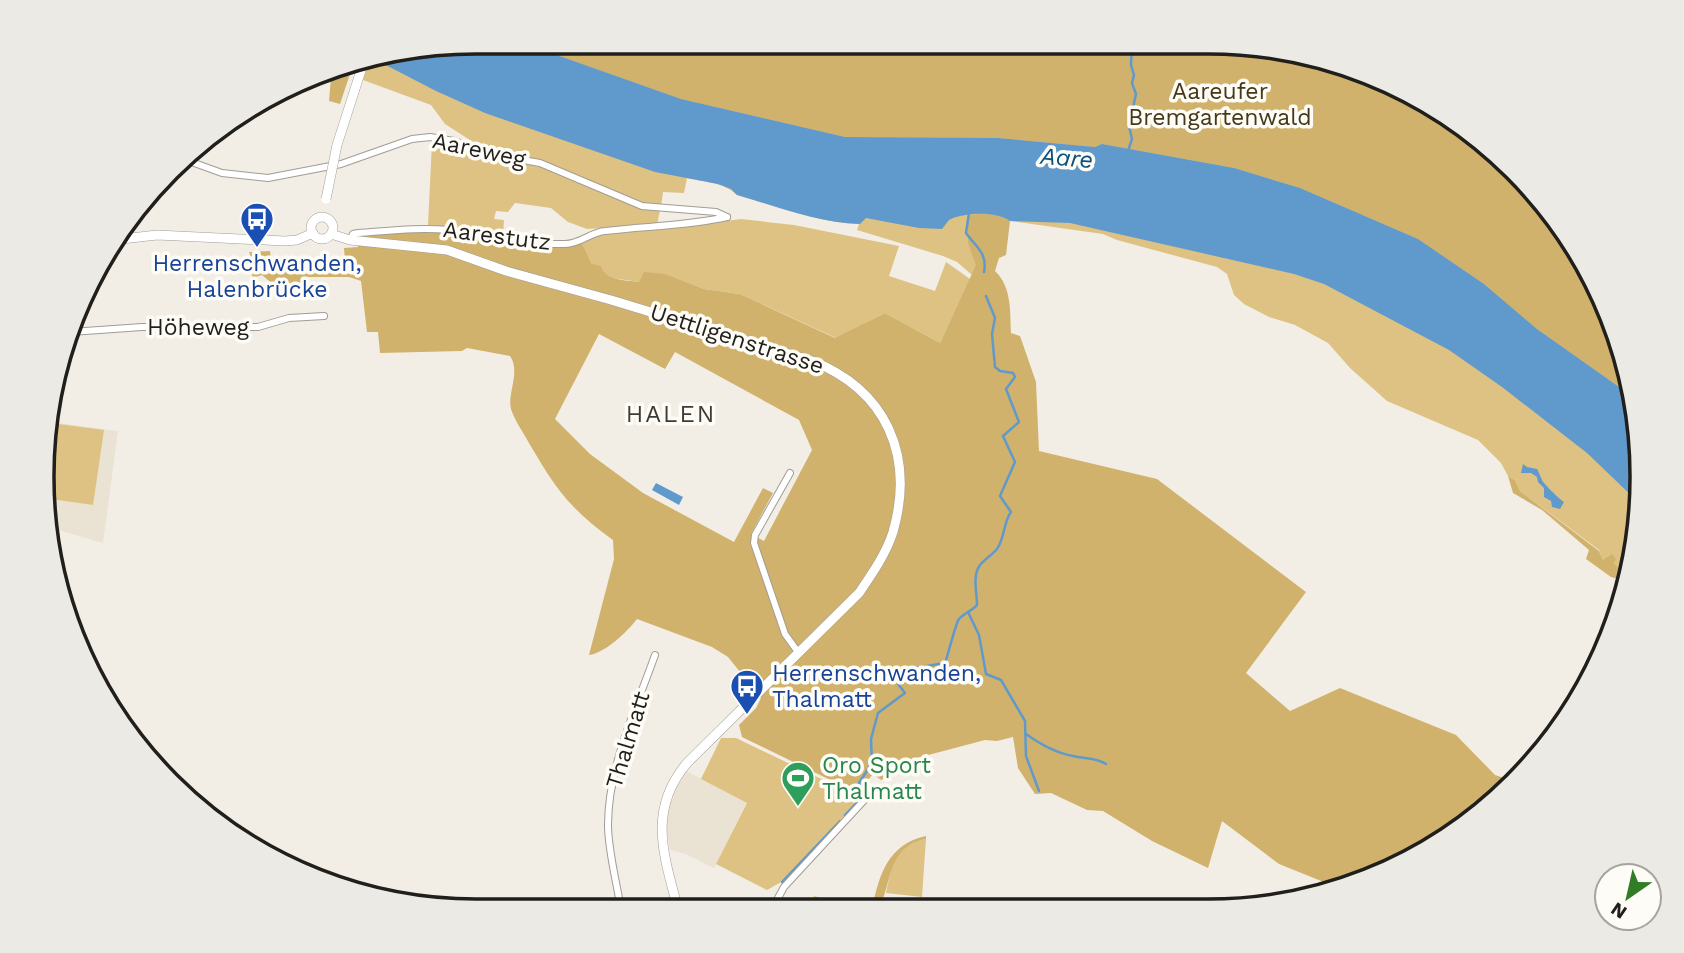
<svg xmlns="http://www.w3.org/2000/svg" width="1684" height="953" viewBox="0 0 1684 953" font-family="'Work Sans',sans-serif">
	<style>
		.built { fill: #eae2d2 }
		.green { fill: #dec283 }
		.forest { fill: #d0b26c; fill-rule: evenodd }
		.water { fill: #609acc }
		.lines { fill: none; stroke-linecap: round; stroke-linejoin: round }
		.stream { stroke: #609acc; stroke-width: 2.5 }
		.street-casing { stroke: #a19d94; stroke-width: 8 }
		.secondary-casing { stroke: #a19d94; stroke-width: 10 }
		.street { stroke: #fff; stroke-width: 6 }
		.secondary { stroke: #fff; stroke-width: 9 }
		.secondary-bridge-casing { stroke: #a19d94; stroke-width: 10; stroke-linecap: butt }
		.secondary-bridge { stroke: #fff; stroke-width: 9 }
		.labels { text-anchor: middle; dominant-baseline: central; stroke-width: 7; stroke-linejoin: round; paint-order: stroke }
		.park-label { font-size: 23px; fill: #453818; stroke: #fefcf6 }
		.street-label { font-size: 23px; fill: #201f1b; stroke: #fefcf6 }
		.transit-label { font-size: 23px; fill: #164399; stroke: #fefcf6 }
		.leisure-label { font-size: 23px; fill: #27864d; stroke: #fefcf6; text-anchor: start }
		.water-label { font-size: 24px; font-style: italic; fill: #0a507f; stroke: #fefcf6 }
		.neighbourhood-label { font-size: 24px; letter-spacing: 2px; fill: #3f3b34; stroke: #fefcf6 }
		.rim { fill: none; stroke: #201f1b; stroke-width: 3.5 }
	</style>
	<rect width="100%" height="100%" fill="#f3eee5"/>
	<g class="built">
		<polygon points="51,422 118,431 103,543 48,527 43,505"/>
		<polygon points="686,771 747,802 714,868 686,854 670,850 666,824 667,809 676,786"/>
	</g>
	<g class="green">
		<path d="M477 42 1236 43 1552 212 1589 364 1629 394 1638 534 1627 567 1619 568 1614 563 1603 561 1599 550 1520 491 1515 480 1508 476 1501 463 1478 440 1387 401 1350 368 1328 343 1295 325 1269 317 1244 304 1234 295 1227 274 1217 267 1117 240 1103 234 1010 221 1004 216 968 244 977 265 972 275 957 262 943 256 857 230 859 224C819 223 776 206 737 195 723 182 705 182 687 178L684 193 663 192 661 207 642 204 541 161 484 149 445 124 431 105 363 80 370 60Z"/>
		<polygon points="445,141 534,163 634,206 660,210 657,225 587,229 568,222 551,208 515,203 508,212 496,211 494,219 504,220 503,236 428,225 432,142"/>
		<polygon points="741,219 794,225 899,246 889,276 935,291 946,262 970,279 940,343 885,313 836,338 740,294 704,289 664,274 640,282 611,278 592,264 582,243 601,234 657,230"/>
		<polygon points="51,423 104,430 93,505 44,498"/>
		<polygon points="721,738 736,738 861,798 783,881 767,890 716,864 747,803 701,779"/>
		<path d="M926 839 922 897 886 893C892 866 894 845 926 839Z"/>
		<polygon points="814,896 858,907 858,909 811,909"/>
	</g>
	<g class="forest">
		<polygon points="520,42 1236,43 1347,65 1425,100 1552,212 1627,364 1629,394 1537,329 1484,284 1418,239 1300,188 1234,168 1102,144 1095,147 998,138 845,137 681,99"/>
		<polygon points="354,62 340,104 329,101 331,77 328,70 337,65"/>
		<path d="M980 213 1004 216 1010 221 1006 255 999 258 995 271C1012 287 1010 312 1011 333L1020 336 1036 382 1039 451 1157 479 1306 592 1246 673 1290 711 1340 688 1456 735 1495 775 1516 782 1515 783 1449 838 1341 889 1279 864 1222 821 1208 868 1152 841 1103 811 1087 810 1051 793 1035 794 1018 768 1013 737 997 741 985 740 917 758 911 767 886 770 887 777 881 780 873 774 857 793 742 737 739 725 756 708 761 698 728 657 712 647 637 619C627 632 605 653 589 655L614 559 613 540C569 508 556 489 529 443 523 432 515 421 511 409 507 393 521 372 510 356L467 348 462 351 380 353 378 332H367L361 281 349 277H307L306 286 297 284 275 286 262 275 252 278 253 263 249 252 270 251 272 266C284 270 298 270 310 267L311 263 345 261 344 248 358 247 357 236C388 234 418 231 449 233 486 236 549 256 582 243L592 264 601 266C605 281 626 280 639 282L644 272 665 274 704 289 740 294 835 338 885 313 940 343 976 265 968 244V216ZM599 334 665 369 675 352 799 420 812 450 764 541 751 534 773 493 763 488 734 542 643 493 590 454 555 419Z"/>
		<polygon points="1508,476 1515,480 1520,491 1599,551 1603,560 1612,554 1616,559 1614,563 1619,568 1627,567 1622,580 1611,577 1586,559 1589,550 1542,510 1513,493"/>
		<path d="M926 836V839C887 847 893 880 879 909H872C879 875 888 844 926 836Z"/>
	</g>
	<g class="water">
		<path d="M477 42H520L681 99 845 137 998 138 1095 147 1102 144 1234 168 1300 188 1418 239 1484 284 1537 329 1629 394 1636 500 1587 453 1502 387 1449 350 1324 284 1294 274 1070 223 1010 221C997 211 964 212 949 220 948 221 943 228 942 229L919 228 866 218 860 224C819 223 776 206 737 195L731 189 718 184 655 172 485 113 436 91 374 59Z"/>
		<path d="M1523 464 1527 467 1537 469C1539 472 1540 476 1542 480 1542 482 1560 500 1564 502L1560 509 1552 507 1551 501 1544 497V488L1538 482 1537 477 1531 473H1521Z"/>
		<polygon points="656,483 683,497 679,505 652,490"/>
	</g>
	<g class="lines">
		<g class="stream">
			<polyline points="1128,151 1132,139 1129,126 1136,94 1132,83 1134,75 1131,65 1132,43"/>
			<path d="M969 213 966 233C975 246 988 253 984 272"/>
			<polyline points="968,612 979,635 986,674 1001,680 1025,721 1026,756 1039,791"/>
			<path d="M1026 734C1040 744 1056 753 1073 756 1085 759 1095 757 1106 764"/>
			<path d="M845 815 864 795 859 783 872 763 871 739 878 713 905 693 898 684 908 669 945 663C948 655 956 622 959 619 964 613 972 611 977 605 977 592 972 576 980 565 985 559 992 555 997 549 1005 538 1003 523 1011 512L1000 496 1015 462 1003 436 1019 422 1006 389 1015 377 1013 373 1000 371 995 367 992 334 995 318 986 296"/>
			<polyline points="782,882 840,821"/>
			<polyline points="767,909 771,899"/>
		</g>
		<defs>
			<g id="street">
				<polyline points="186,160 222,173 268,178 341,164 412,139 430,137 454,141 496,155 540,163 642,206 716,212 727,217"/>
				<path d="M350 240 353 234 358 233C388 231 419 227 449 230 488 234 526 245 565 244 580 244 591 232 605 231 646 226 687 226 727 217"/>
				<polyline points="71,332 142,327 258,327 289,318 324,316"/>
				<polyline points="790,473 755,535 754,543 785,634 798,652"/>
				<polyline points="777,909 778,898 784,887 869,795"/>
				<path d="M621 910C617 883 608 851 608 825 608 767 636 709 655 655"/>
			</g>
			<g id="secondary">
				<circle cx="322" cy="228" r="11"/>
				<path d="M331 234 350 240 447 250 506 271 611 300 812 361C886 390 915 455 893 532 886 554 872 574 859 593L687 763C647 810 664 856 678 909"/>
				<polyline points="113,240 157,235 285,241 297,240 313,233"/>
			</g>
		</defs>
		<use href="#street" class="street-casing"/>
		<use href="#secondary" class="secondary-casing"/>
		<use href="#street" class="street"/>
		<use href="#secondary" class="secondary"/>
		<defs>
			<polyline id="secondary-bridge" points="326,199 337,145 364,61"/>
		</defs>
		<use href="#secondary-bridge" class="secondary-bridge-casing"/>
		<use href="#secondary-bridge" class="secondary-bridge"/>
	</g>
	<defs>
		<symbol id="bus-pin" viewBox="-11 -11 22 30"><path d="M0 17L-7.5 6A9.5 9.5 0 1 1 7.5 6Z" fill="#1a4fb4" stroke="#fefcf6"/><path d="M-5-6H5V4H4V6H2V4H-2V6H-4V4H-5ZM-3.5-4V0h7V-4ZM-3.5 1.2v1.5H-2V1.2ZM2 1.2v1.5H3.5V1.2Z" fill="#fff"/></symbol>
		<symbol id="stadium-pin" viewBox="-11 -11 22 30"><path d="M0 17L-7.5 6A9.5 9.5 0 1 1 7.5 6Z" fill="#2e9e5b" stroke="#fefcf6"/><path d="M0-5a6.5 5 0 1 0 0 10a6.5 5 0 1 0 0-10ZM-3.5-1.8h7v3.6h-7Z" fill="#fff"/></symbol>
	</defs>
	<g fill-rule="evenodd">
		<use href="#bus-pin" x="238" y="200" width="38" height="52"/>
		<use href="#bus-pin" x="728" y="667" width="38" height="52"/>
		<use href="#stadium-pin" x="779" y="759" width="38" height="52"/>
	</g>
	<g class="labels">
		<g class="park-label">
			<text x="1220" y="91">Aareufer<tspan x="1220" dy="26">Bremgartenwald</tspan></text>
		</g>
		<g class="street-label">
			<text transform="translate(479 150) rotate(12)">Aareweg</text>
			<text transform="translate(497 236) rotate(7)">Aarestutz</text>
			<text x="198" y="327">Höheweg</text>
			<text transform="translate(737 339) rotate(18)">Uettligenstrasse</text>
			<text transform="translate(628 740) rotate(-73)">Thalmatt</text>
		</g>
		<g class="transit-label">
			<text x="257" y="263">Herrenschwanden,<tspan x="257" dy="26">Halenbrücke</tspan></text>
			<text x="772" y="673" text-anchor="start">Herrenschwanden,<tspan x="772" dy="26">Thalmatt</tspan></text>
		</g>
		<g class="leisure-label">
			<text x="822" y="765">Oro Sport<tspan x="822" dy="26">Thalmatt</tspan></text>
		</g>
		<g class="water-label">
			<text transform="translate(1067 158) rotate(5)">Aare</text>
		</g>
		<g class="neighbourhood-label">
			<text x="671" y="414">HALEN</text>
		</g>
	</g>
	<path d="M0 0H1684V953H0ZM476 54H1208A422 422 0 0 1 1630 476V477A422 422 0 0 1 1208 899H476A422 422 0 0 1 54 477V476A422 422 0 0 1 476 54Z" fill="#eceae4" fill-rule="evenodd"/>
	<path class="rim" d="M476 54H1208A422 422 0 0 1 1630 476V477A422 422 0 0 1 1208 899H476A422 422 0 0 1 54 477V476A422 422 0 0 1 476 54Z"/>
	<g transform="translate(1628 897) rotate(214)"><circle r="33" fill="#fefcf6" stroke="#a5a49e" stroke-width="2"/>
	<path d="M0-5L12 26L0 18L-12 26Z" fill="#307d25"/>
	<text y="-10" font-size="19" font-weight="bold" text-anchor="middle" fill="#201f1b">N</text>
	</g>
</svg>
